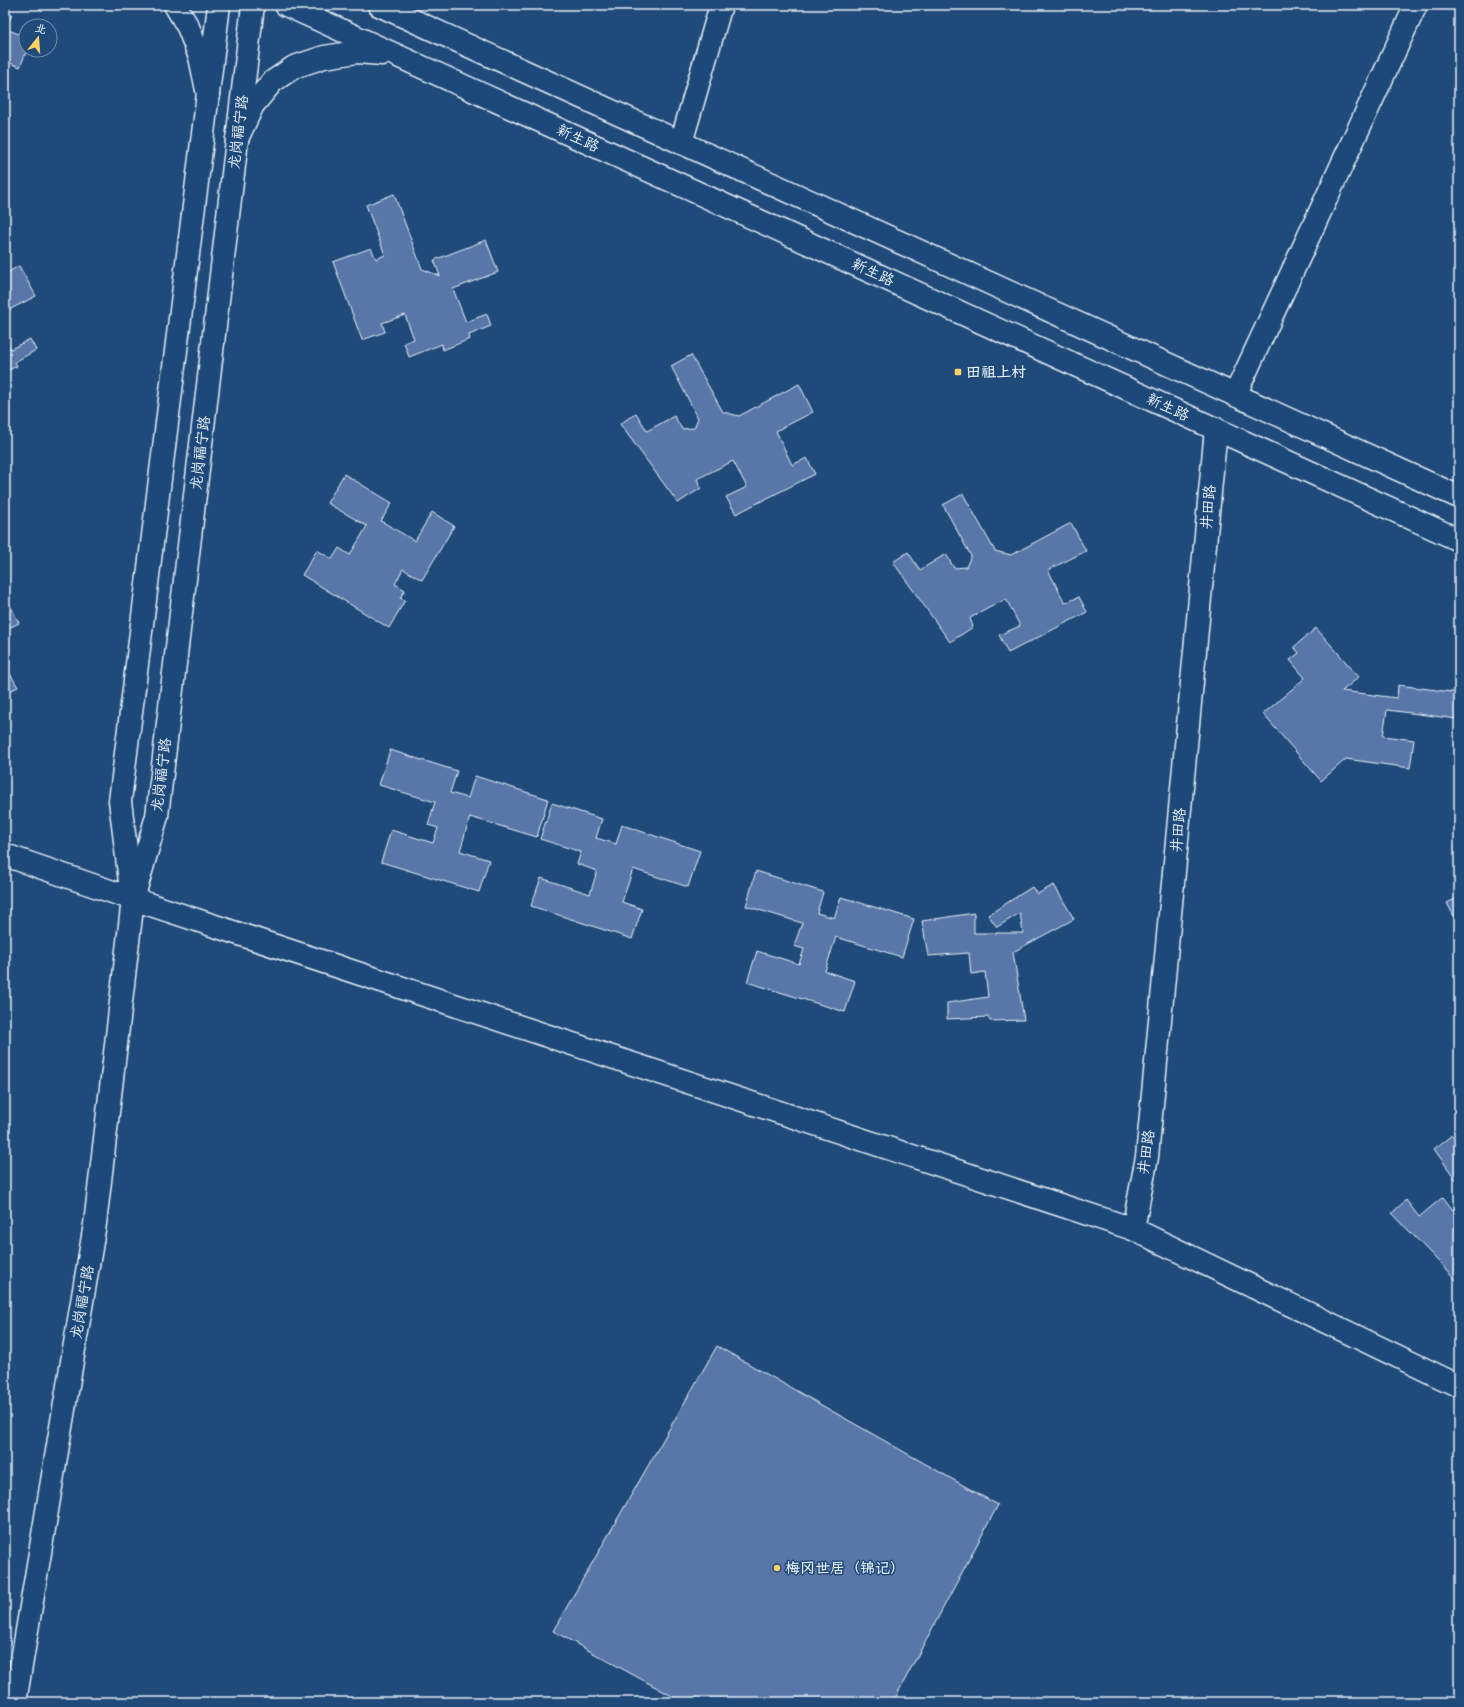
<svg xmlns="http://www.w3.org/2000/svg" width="1464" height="1707" viewBox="0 0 1464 1707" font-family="'Shantell Sans','LXGW WenKai TC',sans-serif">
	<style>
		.building { fill: #5977a8; stroke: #e8f1f8 }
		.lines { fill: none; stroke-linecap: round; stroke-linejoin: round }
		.minor-casing { stroke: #e8f1f8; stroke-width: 25 }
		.major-casing { stroke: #e8f1f8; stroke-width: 25 }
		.minor { stroke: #1f4a7a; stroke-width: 22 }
		.major { stroke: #1f4a7a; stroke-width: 22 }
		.poi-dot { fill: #ffd166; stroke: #1f4a7a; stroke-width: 1.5 }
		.labels { text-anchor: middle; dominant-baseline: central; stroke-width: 3; stroke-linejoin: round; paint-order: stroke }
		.street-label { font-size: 15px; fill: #e8f1f8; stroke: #1f4a7a }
		.poi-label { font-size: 15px; font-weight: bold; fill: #e8f1f8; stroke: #1f4a7a; text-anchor: start }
	</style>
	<rect width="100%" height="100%" fill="#1f4a7a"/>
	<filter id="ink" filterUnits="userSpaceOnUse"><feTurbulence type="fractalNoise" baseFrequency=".025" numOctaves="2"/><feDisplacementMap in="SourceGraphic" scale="8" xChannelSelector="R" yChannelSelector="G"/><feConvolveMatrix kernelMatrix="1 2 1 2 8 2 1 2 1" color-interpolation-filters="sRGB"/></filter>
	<g filter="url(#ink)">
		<g class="building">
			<polygon points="5,11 12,14 6,29 26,37 27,50 20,67 5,61"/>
			<polygon points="394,194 422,269 440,276 434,260 486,240 498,272 453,289 466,322 487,314 491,326 469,335 470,339 443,350 442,344 409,357 404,343 414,339 405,315 382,323 385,332 362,340 333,262 371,248 376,259 385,255 366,205"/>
			<polygon points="19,266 36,296 5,312 5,274"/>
			<polygon points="5,339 11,349 30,339 36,350 15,362 17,366 5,372"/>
			<polygon points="691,355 723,412 739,416 799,384 813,412 776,431 792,465 807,458 815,474 736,514 726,497 747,487 733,461 697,479 701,488 678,503 620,424 636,413 647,431 674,416 682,429 694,428 698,418 671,366"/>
			<polygon points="344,474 392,503 381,521 415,541 432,512 454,526 422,580 403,569 395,584 405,590 400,598 405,600 389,628 302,575 317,550 332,559 339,548 350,555 367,526 327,503"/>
			<polygon points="963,494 995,551 1011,555 1071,523 1086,551 1048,570 1065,603 1079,597 1087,612 1008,653 999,635 1020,626 1006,599 970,618 973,627 950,642 893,562 908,552 920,570 946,554 954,568 966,567 971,556 943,505"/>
			<polygon points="5,595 19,623 5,630"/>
			<polygon points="1316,628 1359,677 1342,691 1397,698 1398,685 1459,693 1457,719 1387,710 1383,736 1414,740 1410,768 1346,759 1321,781 1263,714 1305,678 1290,660 1299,653 1294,647"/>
			<polygon points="7,669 18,687 5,693 5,670"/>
			<polygon points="390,750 457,771 450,793 468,798 475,776 548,799 537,837 470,817 460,851 489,860 479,892 381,862 391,830 433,843 438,828 428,825 435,802 379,785"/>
			<polygon points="552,803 602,819 596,838 616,844 622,825 700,851 688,887 633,869 622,902 642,909 632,939 531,906 541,878 590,894 597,871 577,864 581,852 540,839"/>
			<polygon points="756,871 823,892 817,913 834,918 841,897 914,919 902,957 836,937 825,971 855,981 845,1012 747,982 757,951 799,964 804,949 794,946 802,923 746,906"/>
			<polygon points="1054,885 1074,919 1013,952 1024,1020 990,1021 988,1017 947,1019 947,1003 988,997 985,972 971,974 969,953 928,956 922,921 974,913 974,933 1023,933 1020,913 997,927 988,915 1032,887 1037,894"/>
			<polygon points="1459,897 1459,926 1447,903"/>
			<polygon points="1452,1135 1459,1144 1459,1184 1434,1149"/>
			<polygon points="1443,1197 1453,1210 1459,1209 1459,1283 1392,1213 1406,1200 1419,1217"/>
			<polygon points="717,1346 998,1505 893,1702 683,1702 553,1631"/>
		</g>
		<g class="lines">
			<defs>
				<g id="minor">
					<polyline points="681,143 721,5"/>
					<polyline points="1235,395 1416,5"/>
					<polyline points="5,855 133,899 1133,1229 1459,1386"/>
					<polyline points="131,890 120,801 219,5"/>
					<polyline points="1133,1229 1147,1157 1216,429"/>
					<polyline points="15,1702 95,1224 133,899 157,816 253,5"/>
				</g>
				<g id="major">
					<polyline points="175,5 188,27 200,57 208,95"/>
					<polyline points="286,5 1459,540"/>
					<polyline points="379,5 1459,497"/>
					<polyline points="237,139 253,105 272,82 294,67 324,57 357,52 382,54"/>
				</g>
			</defs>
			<use href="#minor" class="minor-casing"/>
			<use href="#major" class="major-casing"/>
			<use href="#minor" class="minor"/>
			<use href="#major" class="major"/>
		</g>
	</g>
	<g class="poi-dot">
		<rect x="954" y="368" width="8" height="8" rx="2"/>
		<circle cx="777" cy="1568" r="4"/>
	</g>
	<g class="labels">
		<g class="street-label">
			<text transform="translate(238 132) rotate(-83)">龙岗福宁路</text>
			<text transform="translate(578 138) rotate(25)">新生路</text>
			<text transform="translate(873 272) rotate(25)">新生路</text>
			<text transform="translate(1168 407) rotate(25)">新生路</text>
			<text transform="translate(200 453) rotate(-83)">龙岗福宁路</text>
			<text transform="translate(1208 507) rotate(-85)">井田路</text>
			<text transform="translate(161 775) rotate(-83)">龙岗福宁路</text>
			<text transform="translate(1178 830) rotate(-85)">井田路</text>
			<text transform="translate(1146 1152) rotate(-82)">井田路</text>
			<text transform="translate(82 1302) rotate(-80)">龙岗福宁路</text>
		</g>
		<g class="poi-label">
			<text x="966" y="372">田祖上村</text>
			<text x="785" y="1568">梅冈世居（锦记）</text>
		</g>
	</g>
	<rect width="1464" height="1707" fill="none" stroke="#1f4a7a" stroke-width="20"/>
	<rect x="10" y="10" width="1444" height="1687" fill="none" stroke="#e8f1f8" stroke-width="1.5" filter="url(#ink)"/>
	<g transform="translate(38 38) rotate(17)"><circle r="19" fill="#1f4a7a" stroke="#6f8dac"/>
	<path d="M0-3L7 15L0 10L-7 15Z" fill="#ffd166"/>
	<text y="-6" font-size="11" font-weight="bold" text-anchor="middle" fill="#e8f1f8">北</text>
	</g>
</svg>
